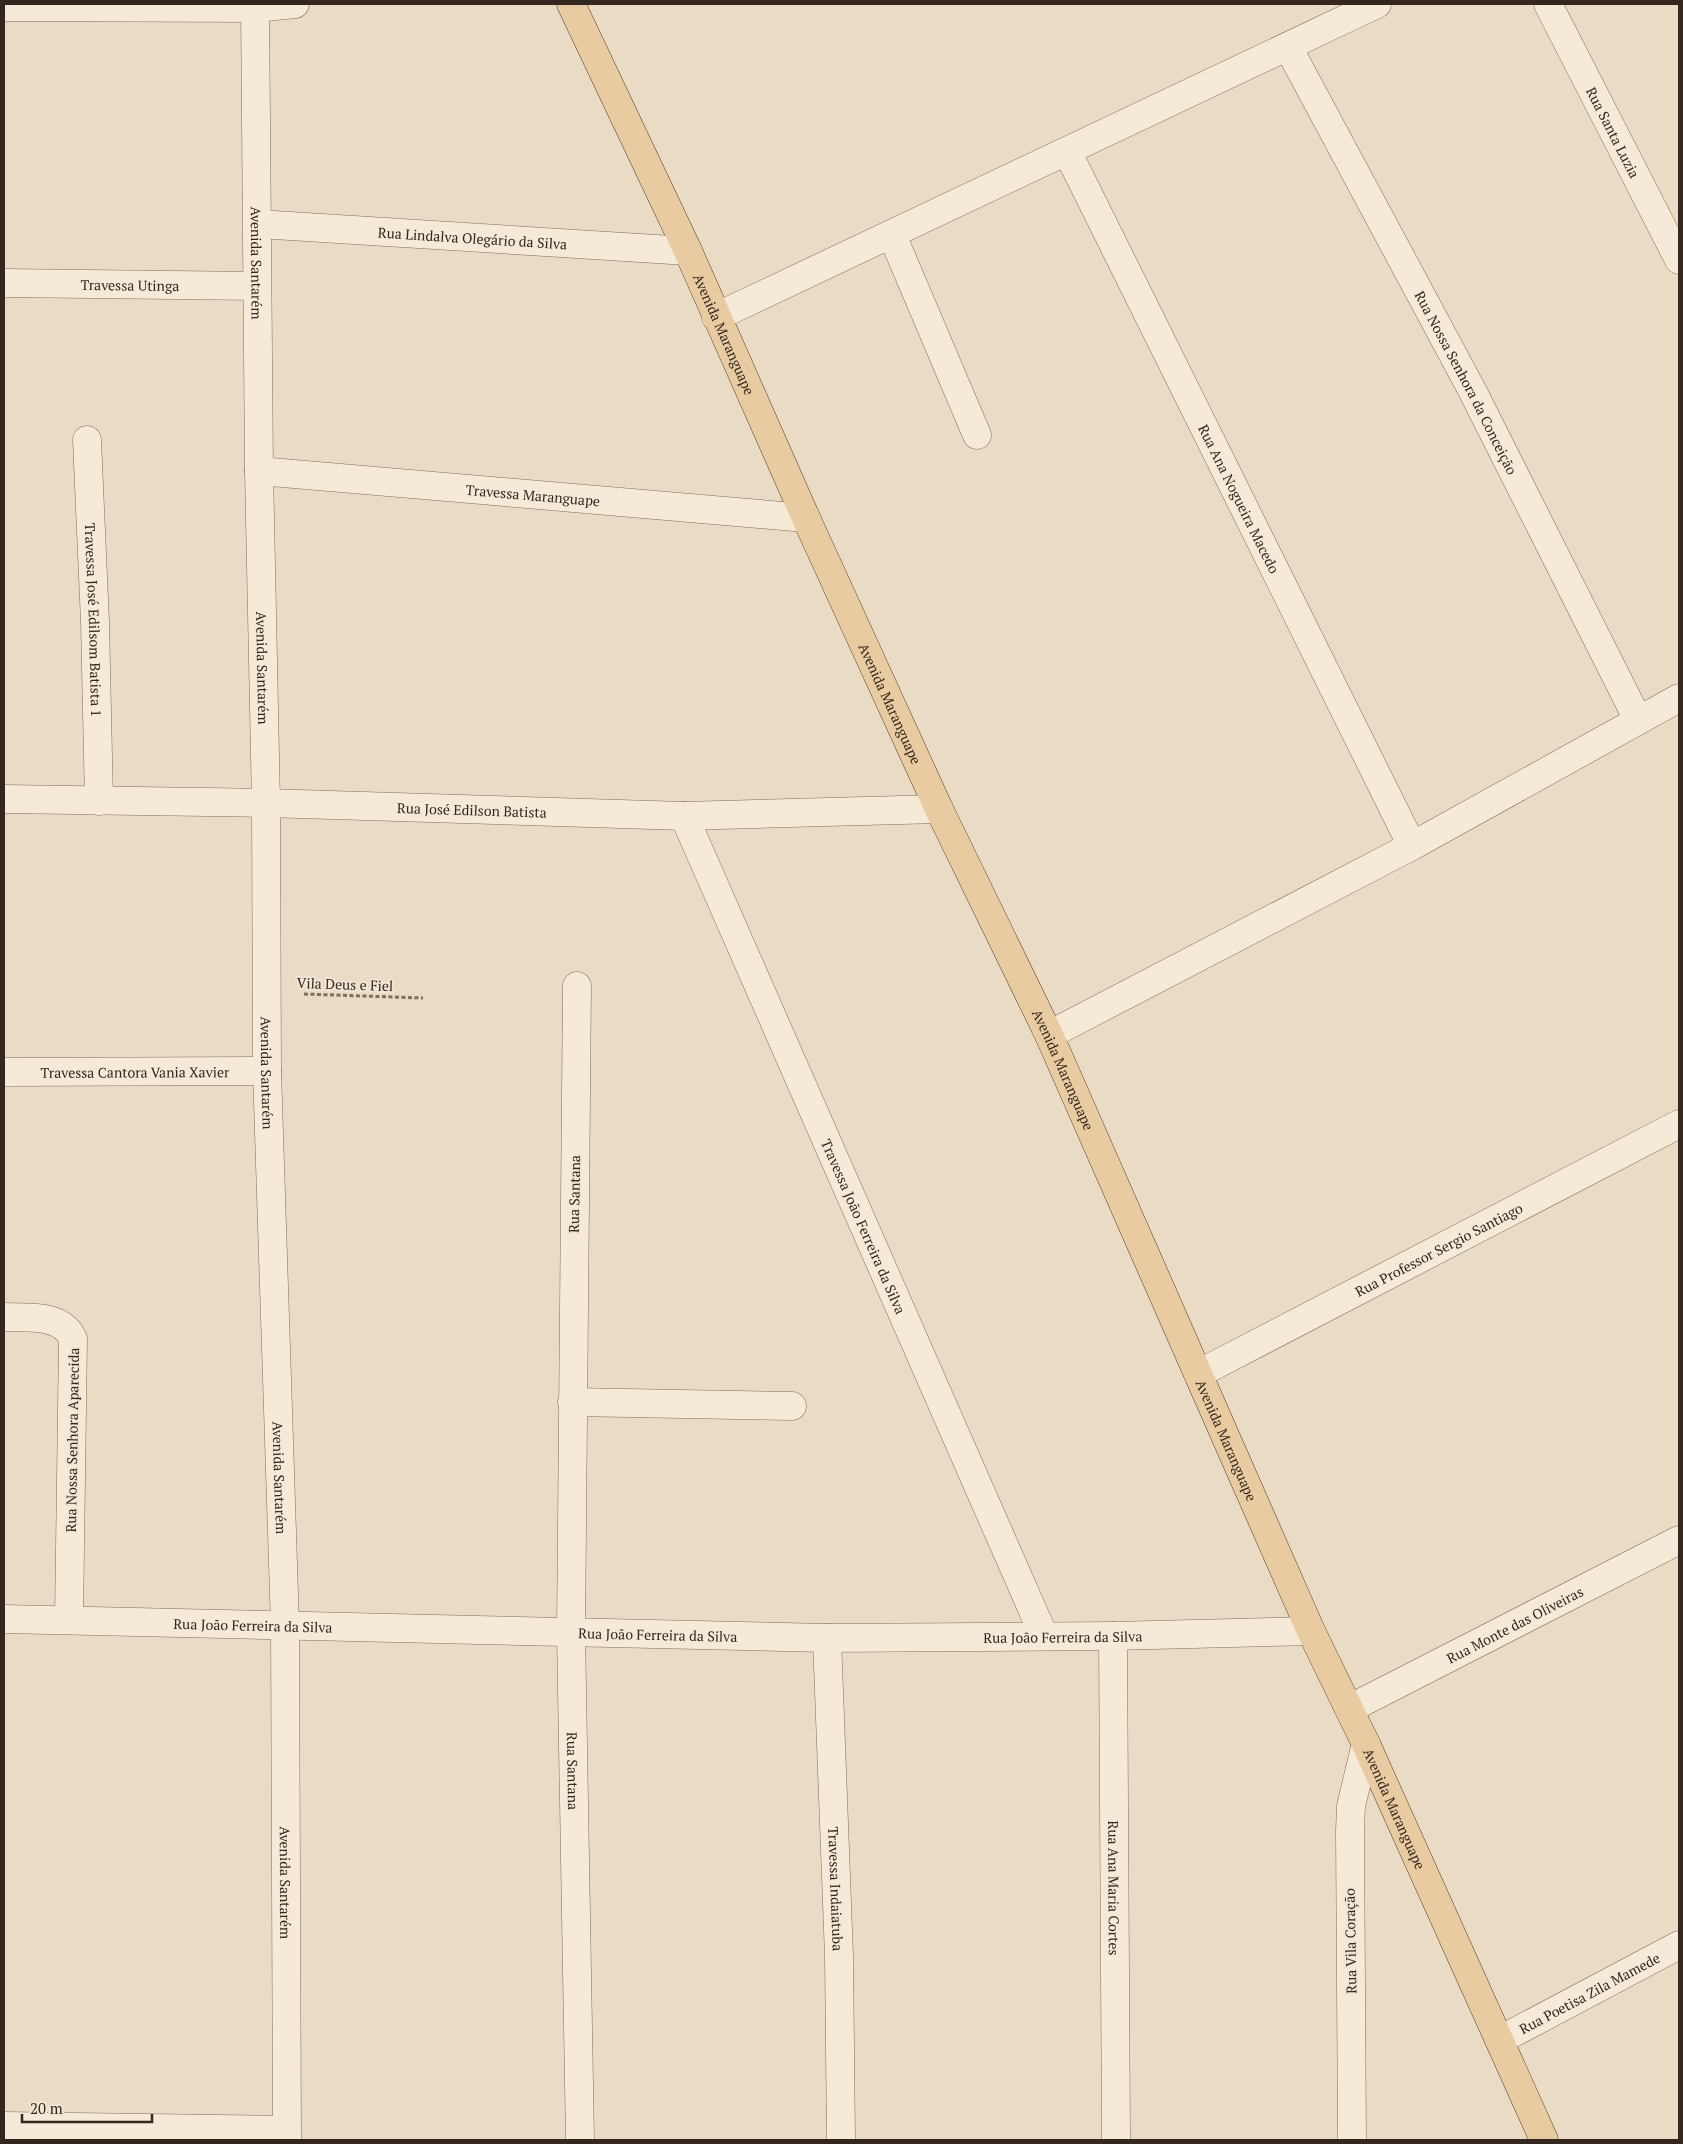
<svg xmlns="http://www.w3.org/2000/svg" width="1683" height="2144" viewBox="0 0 1683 2144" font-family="'PT Serif',serif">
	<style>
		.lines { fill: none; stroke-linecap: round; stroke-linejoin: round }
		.minor-casing { stroke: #826d5d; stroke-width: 29 }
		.major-casing { stroke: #503c31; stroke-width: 29 }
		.path { stroke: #826d5d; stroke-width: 3; stroke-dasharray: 4 2.5; stroke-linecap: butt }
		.minor { stroke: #f5e9d7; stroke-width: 28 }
		.major { stroke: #e8cba0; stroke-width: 28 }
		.labels { text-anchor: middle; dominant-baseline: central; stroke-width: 4; stroke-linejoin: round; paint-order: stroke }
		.street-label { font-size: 14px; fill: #33271f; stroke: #f1e6d3 }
	</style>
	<rect width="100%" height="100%" fill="#e9dbc4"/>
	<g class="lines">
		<defs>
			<g id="minor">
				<path id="s1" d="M255 4 259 471 266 803 267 1071 285 1625 287 2140"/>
				<path id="s2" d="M1548 4 1679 260"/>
				<polyline points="4,7 255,8 295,4"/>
				<path id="s3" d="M1288 47 1473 392 1638 720"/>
				<path id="s4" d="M1067 151 1412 846"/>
				<path id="s5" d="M258 224 688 251"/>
				<polyline points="892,235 977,435"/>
				<path id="s6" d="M4 283 257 286"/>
				<polyline points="716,317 1377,4"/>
				<path id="s7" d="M87 440 95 622 99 801"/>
				<path id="s8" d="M259 471 806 518"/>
				<path id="s9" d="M4 799 266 803 684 816 939 809"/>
				<path id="s10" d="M684 816 1044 1636"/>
				<path id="s11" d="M577 986 571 1633 580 2140"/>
				<polyline points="1049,1035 1412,846 1679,698"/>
				<path id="s12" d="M4 1072 267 1071"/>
				<path d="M4 1317C27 1318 62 1313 73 1339L69 1619"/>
				<path id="s13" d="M1198 1374 1679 1124"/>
				<polyline points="572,1402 792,1406"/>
				<path id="s14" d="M4 1619 827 1638 1113 1636 1311 1631"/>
				<path id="s15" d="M1113 1636 1116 2140"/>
				<path id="s16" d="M827 1638 839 1956 841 2140"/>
				<path id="s17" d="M1349 1709 1679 1540"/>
				<path id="s18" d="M1500 2040 1679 1945"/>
				<polyline points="4,2126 286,2130"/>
				<polyline points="1352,2140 1350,1831 1351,1806 1366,1744"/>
			</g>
			<g id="major">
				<path id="s19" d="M571 4 688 251 806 518 939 809 1049 1035 1311 1631 1366 1744 1544 2140"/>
			</g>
		</defs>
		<use href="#minor" class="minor-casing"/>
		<use href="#major" class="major-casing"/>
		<polyline class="path" points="304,994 423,998"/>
		<use href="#minor" class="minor"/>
		<use href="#major" class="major"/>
	</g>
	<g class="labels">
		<g class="street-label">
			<text stroke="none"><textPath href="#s2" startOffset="144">Rua Santa Luzia</textPath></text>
			<text stroke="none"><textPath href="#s5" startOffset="215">Rua Lindalva Olegário da Silva</textPath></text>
			<text stroke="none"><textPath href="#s1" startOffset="259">Avenida Santarém</textPath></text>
			<text stroke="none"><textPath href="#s6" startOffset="126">Travessa Utinga</textPath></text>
			<text stroke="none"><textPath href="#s19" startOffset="364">Avenida Maranguape</textPath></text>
			<text stroke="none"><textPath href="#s3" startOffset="380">Rua Nossa Senhora da Conceição</textPath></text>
			<text stroke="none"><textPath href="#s8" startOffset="275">Travessa Maranguape</textPath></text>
			<text stroke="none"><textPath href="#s4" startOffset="388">Rua Ana Nogueira Macedo</textPath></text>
			<text stroke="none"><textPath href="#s7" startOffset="180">Travessa José Edilsom Batista 1</textPath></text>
			<text stroke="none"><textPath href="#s1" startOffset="664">Avenida Santarém</textPath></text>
			<text stroke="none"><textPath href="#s19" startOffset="769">Avenida Maranguape</textPath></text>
			<text stroke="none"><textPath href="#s9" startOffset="468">Rua José Edilson Batista</textPath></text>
			<text transform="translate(345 984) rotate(2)">Vila Deus e Fiel</text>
			<text stroke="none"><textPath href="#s19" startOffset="1174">Avenida Maranguape</textPath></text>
			<text stroke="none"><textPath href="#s12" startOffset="131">Travessa Cantora Vania Xavier</textPath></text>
			<text stroke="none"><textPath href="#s1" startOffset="1069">Avenida Santarém</textPath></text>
			<text transform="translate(574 1194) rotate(-89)">Rua Santana</text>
			<text stroke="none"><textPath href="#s10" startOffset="448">Travessa João Ferreira da Silva</textPath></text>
			<text stroke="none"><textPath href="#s13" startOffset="271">Rua Professor Sergio Santiago</textPath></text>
			<text transform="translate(72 1440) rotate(-89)">Rua Nossa Senhora Aparecida</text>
			<text stroke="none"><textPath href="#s19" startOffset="1579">Avenida Maranguape</textPath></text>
			<text stroke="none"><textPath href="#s1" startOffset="1474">Avenida Santarém</textPath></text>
			<text stroke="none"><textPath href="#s14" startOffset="249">Rua João Ferreira da Silva</textPath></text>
			<text stroke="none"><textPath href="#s17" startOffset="186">Rua Monte das Oliveiras</textPath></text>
			<text stroke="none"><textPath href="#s14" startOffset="654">Rua João Ferreira da Silva</textPath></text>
			<text stroke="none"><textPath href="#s14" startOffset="1059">Rua João Ferreira da Silva</textPath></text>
			<text stroke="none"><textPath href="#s11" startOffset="785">Rua Santana</textPath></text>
			<text stroke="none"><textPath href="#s19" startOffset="1984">Avenida Maranguape</textPath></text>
			<text stroke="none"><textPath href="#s1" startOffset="1879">Avenida Santarém</textPath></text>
			<text stroke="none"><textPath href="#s15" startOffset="252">Rua Ana Maria Cortes</textPath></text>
			<text stroke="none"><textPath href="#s16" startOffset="251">Travessa Indaiatuba</textPath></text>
			<text transform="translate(1350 1941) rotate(-91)">Rua Vila Coração</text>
			<text stroke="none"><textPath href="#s18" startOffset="101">Rua Poetisa Zila Mamede</textPath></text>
		</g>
	</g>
	<rect width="1683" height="2144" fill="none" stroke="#33271f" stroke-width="10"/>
	<path d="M22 2114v8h130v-8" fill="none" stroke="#33271f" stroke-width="2.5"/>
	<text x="30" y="2114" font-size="15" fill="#33271f" stroke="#f1e6d3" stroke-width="4" paint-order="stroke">20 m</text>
</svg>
